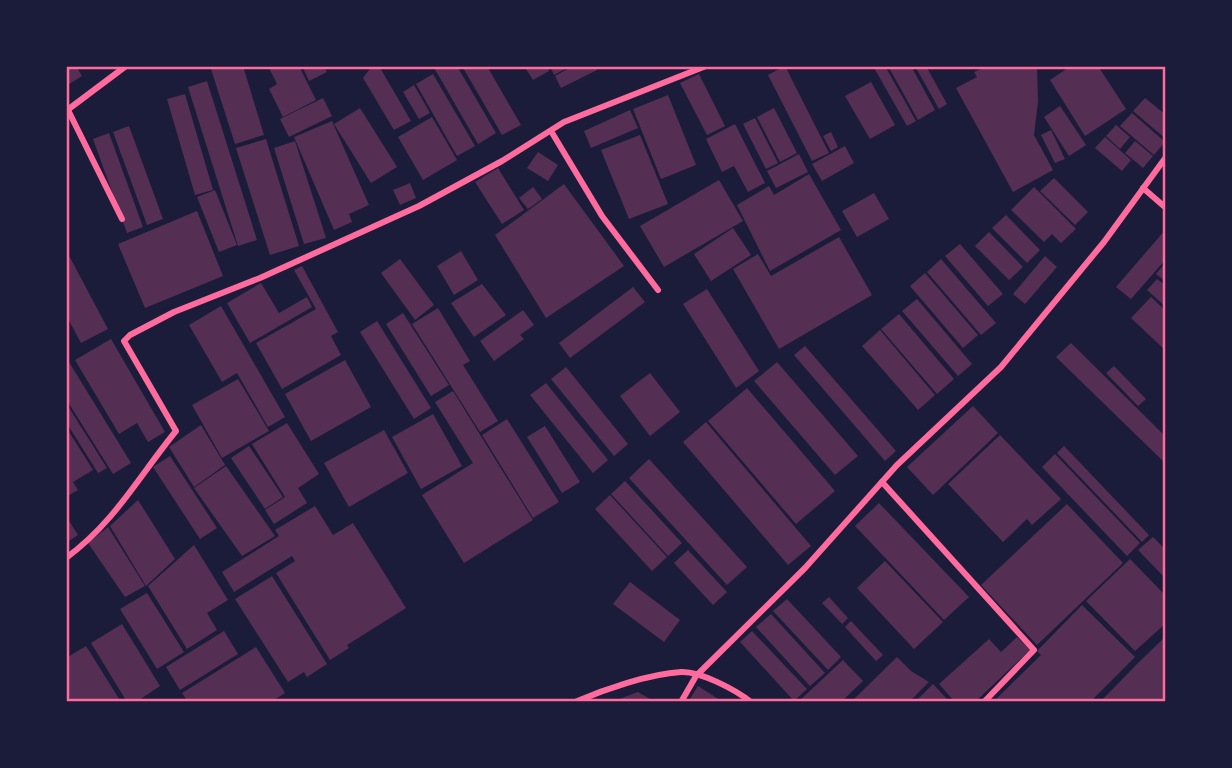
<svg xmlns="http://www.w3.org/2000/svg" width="1232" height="768" viewBox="0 0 1232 768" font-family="'Crimson Pro',serif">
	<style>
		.building { fill: #542f53 }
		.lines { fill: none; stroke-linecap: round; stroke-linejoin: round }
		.minor { stroke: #ff6b9d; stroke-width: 6 }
		.neatline { fill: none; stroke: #ff6b9d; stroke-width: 2.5 }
	</style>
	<rect width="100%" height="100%" fill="#1b1b3a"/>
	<g class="building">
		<polygon points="66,66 76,66 82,76 66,86"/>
		<polygon points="210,66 243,66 264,135 235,144"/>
		<polygon points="268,66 299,66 316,100 283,117 269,89 277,84"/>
		<polygon points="302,66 324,66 327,72 309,81"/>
		<polygon points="372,66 379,66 411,121 394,130 363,78"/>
		<polygon points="433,66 457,66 496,133 478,144"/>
		<polygon points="462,66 487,66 521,125 502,135"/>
		<polygon points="524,66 547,66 549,71 533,80"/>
		<polygon points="550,66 571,66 554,75"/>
		<polygon points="573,66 595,66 597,70 561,88 555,76"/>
		<polygon points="785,66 829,153 812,161 768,75"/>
		<polygon points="873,66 885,66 916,121 907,126"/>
		<polygon points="888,66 911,66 935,110 918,120"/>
		<polygon points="915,66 926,66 947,104 939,109"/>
		<polygon points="988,66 1037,66 1038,102 1034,135 1053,170 1013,192 956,88 977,77 974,72"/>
		<polygon points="1071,66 1098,66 1126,109 1085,136 1050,80"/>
		<polygon points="433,74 475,146 457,156 416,84"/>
		<polygon points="699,74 725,126 707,135 680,83"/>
		<polygon points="207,81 257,240 238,246 188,87"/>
		<polygon points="871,82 895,125 870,139 845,96"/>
		<polygon points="414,85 430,113 419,119 403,92"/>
		<polygon points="185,94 213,190 195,195 167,99"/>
		<polygon points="668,95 696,165 661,179 633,109"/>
		<polygon points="323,98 332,116 289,137 280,119"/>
		<polygon points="1145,98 1166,115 1166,139 1133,111"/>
		<polygon points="1060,106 1086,145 1069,156 1044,117"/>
		<polygon points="360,108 397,167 371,183 334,124"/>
		<polygon points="774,108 797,153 780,162 757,117"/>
		<polygon points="630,110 638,128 591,148 584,131"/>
		<polygon points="1132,113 1165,142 1154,155 1120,126"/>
		<polygon points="432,117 457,160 423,180 398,137"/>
		<polygon points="755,118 778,163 766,169 743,124"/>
		<polygon points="332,121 369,205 349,214 352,222 334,230 294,137"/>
		<polygon points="735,124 765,183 748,192 734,166 722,172 706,139"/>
		<polygon points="1116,125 1130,137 1120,149 1106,136"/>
		<polygon points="129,126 163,219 147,225 113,132"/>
		<polygon points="1051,130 1065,159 1055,163 1041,135"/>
		<polygon points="831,132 838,147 831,151 823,136"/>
		<polygon points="109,133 143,227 127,233 93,139"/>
		<polygon points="640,135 668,204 629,219 601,150"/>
		<polygon points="1105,137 1131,160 1122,171 1095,148"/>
		<polygon points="266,139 299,246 270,255 236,148"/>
		<polygon points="295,141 326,238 304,244 274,148"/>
		<polygon points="1135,141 1153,156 1143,168 1125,153"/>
		<polygon points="845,146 854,163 822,181 812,164"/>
		<polygon points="538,152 558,165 548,181 527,168"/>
		<polygon points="799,154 808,172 776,188 767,171"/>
		<polygon points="498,168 524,210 502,224 475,182"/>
		<polygon points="809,174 841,230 770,271 737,205 769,186 774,195"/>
		<polygon points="1054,178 1088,212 1075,225 1040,191"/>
		<polygon points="719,180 743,221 664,267 640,226"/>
		<polygon points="410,183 416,198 400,205 393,190"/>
		<polygon points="564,184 624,266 546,318 495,235"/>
		<polygon points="533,187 542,199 528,209 519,198"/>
		<polygon points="1034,187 1076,229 1061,243 1052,234 1044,242 1011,210"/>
		<polygon points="215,190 237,245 219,252 197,197"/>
		<polygon points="874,193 889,219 857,237 842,211"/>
		<polygon points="197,211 223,276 145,308 118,244"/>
		<polygon points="1006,215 1040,250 1027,263 992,228"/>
		<polygon points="733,228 751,255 711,281 694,254"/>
		<polygon points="1166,229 1166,259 1131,299 1116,287"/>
		<polygon points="989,232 1023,267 1009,280 975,246"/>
		<polygon points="839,237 872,295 779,349 733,269 758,254 771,276"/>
		<polygon points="960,244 1003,294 988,306 945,256"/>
		<polygon points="66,250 108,329 81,343 66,315"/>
		<polygon points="461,251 478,280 454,295 437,266"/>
		<polygon points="1045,256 1057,267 1025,304 1013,294"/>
		<polygon points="400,259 434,305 415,320 381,273"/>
		<polygon points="941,259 996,323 981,335 927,272"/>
		<polygon points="1166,262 1166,282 1156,274"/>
		<polygon points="302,266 338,332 331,336 341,355 282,389 256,343 316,309 294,270"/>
		<polygon points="925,273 978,335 963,348 910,286"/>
		<polygon points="1157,279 1166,286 1166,307 1147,290"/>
		<polygon points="261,283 279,313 307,297 312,307 250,343 227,303"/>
		<polygon points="482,284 506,315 474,337 451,303"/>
		<polygon points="633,287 645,302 570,358 559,343"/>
		<polygon points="707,289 759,371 736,388 683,304"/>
		<polygon points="1151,297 1166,311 1166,351 1131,318"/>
		<polygon points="917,299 972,364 958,376 902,311"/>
		<polygon points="221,306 285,417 268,427 237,373 222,382 189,325"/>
		<polygon points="438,308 470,361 463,365 498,421 480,432 412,324"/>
		<polygon points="523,310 534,325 520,335 524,339 494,361 480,341"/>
		<polygon points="403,313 449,385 431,396 386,324"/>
		<polygon points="899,314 954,379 937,394 881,329"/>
		<polygon points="377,321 431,408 414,419 360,332"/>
		<polygon points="880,330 935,395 918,410 862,346"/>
		<polygon points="111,339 165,432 148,442 137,423 119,434 75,360"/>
		<polygon points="1071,343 1166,437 1166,464 1056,357"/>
		<polygon points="805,346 896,451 885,461 794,355"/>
		<polygon points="345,360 371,407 311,441 285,394"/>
		<polygon points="69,362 131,463 113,474 66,399 66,364"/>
		<polygon points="777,362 858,456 835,475 754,381"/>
		<polygon points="1114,366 1146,399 1138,406 1106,373"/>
		<polygon points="566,367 628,444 614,456 551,379"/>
		<polygon points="650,373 680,412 650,436 620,396"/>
		<polygon points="238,379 269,431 222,458 192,405"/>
		<polygon points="546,383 608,460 593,473 530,395"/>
		<polygon points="747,388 835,491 796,524 708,421"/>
		<polygon points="453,391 533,520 464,563 422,495 473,463 435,402"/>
		<polygon points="66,403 107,468 98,473 66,422"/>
		<polygon points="973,406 998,433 933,495 907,467"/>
		<polygon points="433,414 462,466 421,489 392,437"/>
		<polygon points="507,419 559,502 533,518 482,435"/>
		<polygon points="706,422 811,546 788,565 683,442"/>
		<polygon points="287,423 319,474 298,488 307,503 274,524 265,510 285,497 252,444"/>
		<polygon points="201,425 225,465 194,487 169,447"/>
		<polygon points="545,426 580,482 562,493 527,437"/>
		<polygon points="66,427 93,470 73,482 78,490 66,497"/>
		<polygon points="384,430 408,473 349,507 324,463"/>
		<polygon points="1000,435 1061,499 1032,525 1027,519 1003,542 948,484"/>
		<polygon points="249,446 283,497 265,509 231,458"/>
		<polygon points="1064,446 1149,535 1142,542 1057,453"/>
		<polygon points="1055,454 1140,543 1127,556 1042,467"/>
		<polygon points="170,456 217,528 200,539 153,467"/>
		<polygon points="649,459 747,567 727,585 629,478"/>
		<polygon points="226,466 275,536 242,556 194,488"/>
		<polygon points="625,481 682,543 668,556 611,494"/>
		<polygon points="610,495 667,557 652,571 595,509"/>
		<polygon points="138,500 175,559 146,586 110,526"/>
		<polygon points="879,503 969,597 944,620 855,526"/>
		<polygon points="1067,504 1123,563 1037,645 981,585"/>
		<polygon points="315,506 333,535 353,523 406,608 347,645 349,648 330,660 276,573 295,561 292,556 234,592 222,572 279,536 275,530"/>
		<polygon points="66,516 78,535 66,543"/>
		<polygon points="108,527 145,586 125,597 88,543"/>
		<polygon points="1153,537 1166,550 1166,579 1138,550"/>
		<polygon points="194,545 228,600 207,613 217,630 187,649 148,586"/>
		<polygon points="688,550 727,592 713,605 674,563"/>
		<polygon points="1130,559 1166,596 1166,623 1135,651 1086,601"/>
		<polygon points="885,561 943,622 914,649 857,588"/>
		<polygon points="272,576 327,664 307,677 304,672 288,682 235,599"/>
		<polygon points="630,582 680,620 664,642 613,604"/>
		<polygon points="147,593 184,652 157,669 120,609"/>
		<polygon points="829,597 848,618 842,624 822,603"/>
		<polygon points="787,599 841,657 828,670 773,611"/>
		<polygon points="1082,605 1135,657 1090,702 993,702 1041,655 1037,651"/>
		<polygon points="771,614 825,673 810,686 756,627"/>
		<polygon points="851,621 883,655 876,661 845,627"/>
		<polygon points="122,624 160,686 136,702 127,702 91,643"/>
		<polygon points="224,631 238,654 180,690 166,667"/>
		<polygon points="752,631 807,689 794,701 740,642"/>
		<polygon points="1166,636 1166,702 1100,702 1137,664"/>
		<polygon points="1017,637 1030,650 975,702 955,702 939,684 989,639 1001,652"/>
		<polygon points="86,646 121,702 72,702 66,692 66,658"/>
		<polygon points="256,647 285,693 271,702 188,702 182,693"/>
		<polygon points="897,657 911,671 929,682 909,702 851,702"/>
		<polygon points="843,660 863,681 841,702 798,702"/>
		<polygon points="933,684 947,699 944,702 915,702"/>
		<polygon points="698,686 723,702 688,702"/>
		<polygon points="638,692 655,702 614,702 614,701"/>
	</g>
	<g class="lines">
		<g class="minor">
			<polyline points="68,110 122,219"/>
			<polyline points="66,111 126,66"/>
			<polyline points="551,131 602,216 658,290"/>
			<polyline points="1143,188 1166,208"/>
			<polyline points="882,482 1034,650 984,702"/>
			<path d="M66 558C115 522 139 476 176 431L124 341 130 335 174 312 260 278 419 206 502 161 564 122 706 66"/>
			<path d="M575 702C605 689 649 674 681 672 700 671 736 690 751 702"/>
			<polyline points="681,702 696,676 805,568 897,465 1001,367 1104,242 1166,157"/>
		</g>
	</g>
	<rect width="1232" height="768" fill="none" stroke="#1b1b3a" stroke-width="136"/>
	<rect x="68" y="68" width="1096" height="632" class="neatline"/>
</svg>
